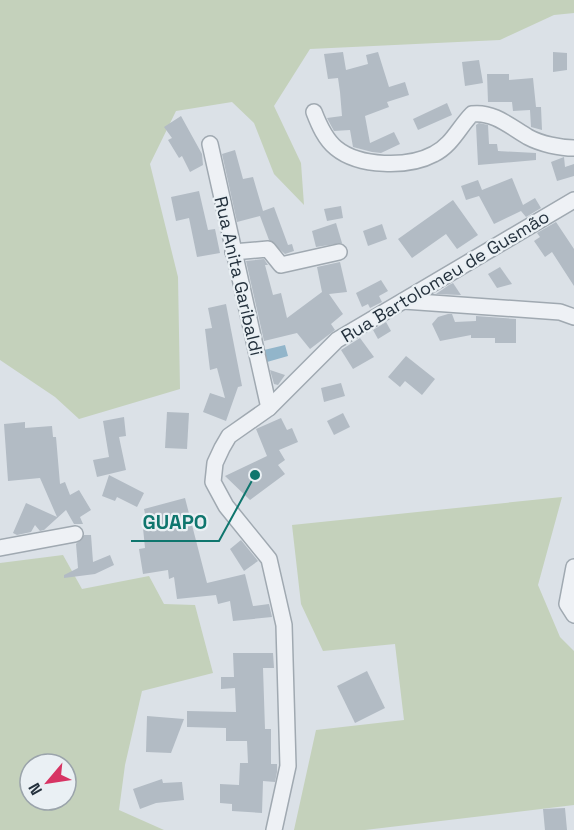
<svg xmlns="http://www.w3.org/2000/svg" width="574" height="830" viewBox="0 0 574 830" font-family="'Space Grotesk',sans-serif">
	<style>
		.green { fill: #c4d1bb; fill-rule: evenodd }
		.water { fill: #92b5ca }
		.building { fill: #b2bbc4 }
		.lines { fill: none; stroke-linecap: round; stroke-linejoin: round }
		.minor-casing { stroke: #a0a9b1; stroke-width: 18 }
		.minor { stroke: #eef1f5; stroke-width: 15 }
		.labels { text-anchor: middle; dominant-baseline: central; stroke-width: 4.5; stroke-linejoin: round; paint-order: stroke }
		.street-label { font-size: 18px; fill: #24313d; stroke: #eaf0f4 }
		.leader { fill: none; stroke: #0f766e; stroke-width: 2 }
		.callout-dot { fill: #0f766e; stroke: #eaf0f4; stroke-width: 2 }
		.callout-label { font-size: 20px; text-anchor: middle; font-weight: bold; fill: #0f766e; stroke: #eaf0f4; stroke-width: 4.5; stroke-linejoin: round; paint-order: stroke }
	</style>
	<rect width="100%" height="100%" fill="#dbe1e7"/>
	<g class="green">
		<polygon points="0,0 574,0 574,13 554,15 500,40 310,49 274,106 301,163 304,205 274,174 254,123 232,102 176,111 150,164 178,277 180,389 79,419 55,397 0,360"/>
		<polygon points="562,497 538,585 560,637 574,651 574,805 365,830 294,830 316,730 404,720 395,644 323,651 301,604 292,525"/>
		<path d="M63 555 82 589 149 576 164 604 195 605 213 673 142 691 125 765 119 810 164 830H0V563ZM30 764H66V800H30Z"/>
	</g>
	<polygon class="water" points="285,345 288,356 267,362 264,350"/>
	<g class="building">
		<polygon points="343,52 346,70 368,64 366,55 378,52 389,87 405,82 409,95 387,102 389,107 365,116 370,143 394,132 400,144 381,153 372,152 353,147 350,130 334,131 327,118 342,116 340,92 338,78 328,79 324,54"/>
		<polygon points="553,52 567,53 567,70 553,72"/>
		<polygon points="479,60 483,83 465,86 462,62"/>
		<polygon points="487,74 509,74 509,80 533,78 536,107 541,107 542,130 531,127 530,110 513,111 512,102 488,102"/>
		<polygon points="447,103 452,115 418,130 413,119"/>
		<polygon points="181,116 202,154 203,165 190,172 182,156 179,158 168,140 172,138 164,127"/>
		<polygon points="479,123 488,125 489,144 497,144 498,151 536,153 536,160 478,165 476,125"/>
		<polygon points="235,150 243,179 253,177 263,211 274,207 288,245 292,244 294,251 285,254 269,240 260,216 237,222 222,154"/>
		<polygon points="564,157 565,167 574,164 574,176 557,181 551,162"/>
		<polygon points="512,178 523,205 535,198 541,208 526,217 521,211 494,224 479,196 466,200 461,186 478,180 482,190"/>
		<polygon points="199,191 208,230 215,229 220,253 197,257 189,218 176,221 171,197"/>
		<polygon points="453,200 478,235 457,249 446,234 412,258 398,239"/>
		<polygon points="341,206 343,218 327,221 324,209"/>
		<polygon points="556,222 574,249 574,286 552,252 545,257 534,241 540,237 537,233"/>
		<polygon points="336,223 342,243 316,247 312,231"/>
		<polygon points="382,224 387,239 368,246 363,231"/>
		<polygon points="264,259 268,265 265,265 273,295 281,293 287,318 322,292 317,267 340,262 347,292 329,294 343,314 331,324 335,330 310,349 297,333 264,341 246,261"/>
		<polygon points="500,267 512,284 497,288 488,274"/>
		<polygon points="381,280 388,291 379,296 382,302 370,308 368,304 362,307 356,293"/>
		<polygon points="453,283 461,295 436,294 449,285"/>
		<polygon points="226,304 242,386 238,387 226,421 203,412 210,393 225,398 217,368 210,370 205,329 212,328 208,308"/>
		<polygon points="448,314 452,314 455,322 476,321 476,316 516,319 516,343 495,343 495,338 471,338 471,335 440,341 432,324 438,317"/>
		<polygon points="386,322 391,331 378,339 373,330"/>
		<polygon points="360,338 374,357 353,369 341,350"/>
		<polygon points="406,356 435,379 422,395 405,381 400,387 388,377"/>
		<polygon points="270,370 285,375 278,385 274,384"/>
		<polygon points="341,383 345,396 324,402 321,388"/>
		<polygon points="167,412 189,413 187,449 165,448"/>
		<polygon points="343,413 350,427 334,435 327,421"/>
		<polygon points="124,417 126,436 119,437 126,470 97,477 93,460 109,457 103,421"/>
		<polygon points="281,418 287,430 292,428 298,442 279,450 285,460 278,465 285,474 250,500 225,476 267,456 256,429"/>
		<polygon points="25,422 25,428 52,426 53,437 56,437 60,484 65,482 70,495 79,490 91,510 80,517 83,524 74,524 66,510 44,530 40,531 35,525 31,532 17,535 13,533 26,503 57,517 40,478 8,481 4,424"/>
		<polygon points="109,475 144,493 137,507 117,497 115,501 102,496"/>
		<polygon points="185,498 207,583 245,574 253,606 269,604 272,617 233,621 230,601 218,604 216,595 177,599 174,577 169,579 168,570 143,574 139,549 145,548 143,528 148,528 144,509"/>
		<polygon points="84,535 91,535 93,562 110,555 114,565 95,574 64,578 64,575 78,568 76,544"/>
		<polygon points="241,540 258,561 244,571 230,549"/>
		<polygon points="233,653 273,653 274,668 263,668 265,729 271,729 271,764 277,764 277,772 275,782 263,781 262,813 232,811 232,804 220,803 220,784 239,785 240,763 248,763 247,741 226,741 226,728 187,727 187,711 236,712 235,688 221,689 221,677 234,677"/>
		<polygon points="367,671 385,708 355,723 337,686"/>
		<polygon points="147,716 184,719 171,753 146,752"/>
		<polygon points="162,779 163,783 182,782 184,800 156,803 140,809 133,789"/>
		<polygon points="565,808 567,830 545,830 543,809"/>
	</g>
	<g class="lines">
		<defs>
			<g id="minor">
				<path d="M314 112C319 125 325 139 336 148 359 167 408 168 434 154 452 145 459 127 472 114 493 111 511 127 528 137 541 144 560 148 574 148"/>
				<polyline points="210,144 269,408"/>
				<polyline points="233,252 268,249 281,265 339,252"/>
				<polyline points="404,301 560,312 574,317"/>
				<polyline points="0,548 75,534"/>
				<polyline points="574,567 567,604 574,615"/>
				<polyline points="274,830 288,766 284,625 269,559 226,506 213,482 215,463 222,448 229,436 269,408 337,340 574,200"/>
			</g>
		</defs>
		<use href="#minor" class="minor-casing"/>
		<use href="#minor" class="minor"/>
	</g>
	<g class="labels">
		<g class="street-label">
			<text transform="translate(239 276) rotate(77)">Rua Anita Garibaldi</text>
			<text transform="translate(445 276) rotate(-31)">Rua Bartolomeu de Gusmão</text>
		</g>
	</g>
	<path class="leader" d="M255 475L219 541H131"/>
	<circle class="callout-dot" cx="255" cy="475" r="6"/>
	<g class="callout-label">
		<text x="175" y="529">GUAPO</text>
	</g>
	<g transform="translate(48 782) rotate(241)"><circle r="28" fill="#eaf0f4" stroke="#9ba4ab" stroke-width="1.5"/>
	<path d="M0-4.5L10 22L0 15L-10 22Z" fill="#d73463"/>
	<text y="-9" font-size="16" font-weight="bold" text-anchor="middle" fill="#24313d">N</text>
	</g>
</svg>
